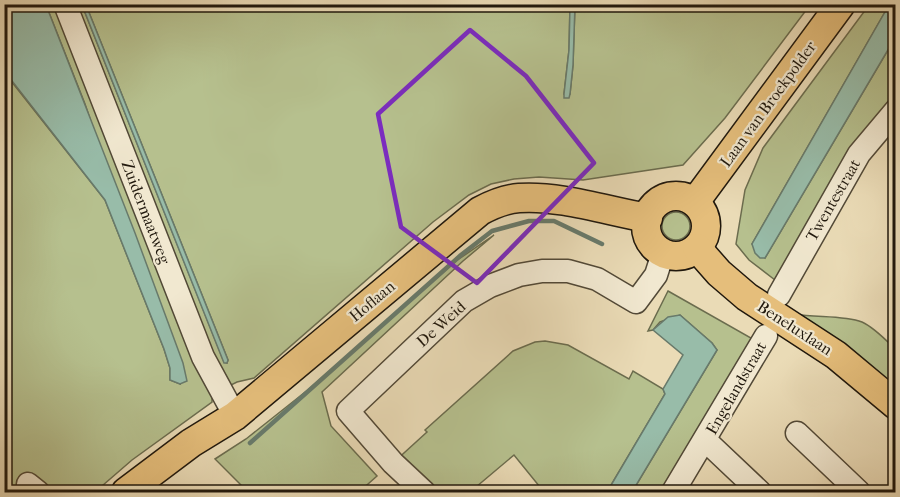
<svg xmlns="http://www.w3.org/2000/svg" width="900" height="497" viewBox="0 0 900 497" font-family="'IM FELL French Canon',serif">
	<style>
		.green { fill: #b6c08e; stroke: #6b6c4e; stroke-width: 1.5 }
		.water { fill: #98bca9; stroke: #687a6b; stroke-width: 1.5 }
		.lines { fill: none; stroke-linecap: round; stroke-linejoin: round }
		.stream { stroke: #687a6b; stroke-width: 4.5 }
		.minor-casing { stroke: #524937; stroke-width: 25 }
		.major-casing { stroke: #20180d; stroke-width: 31 }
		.minor { stroke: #f1e8d0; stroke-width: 22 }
		.major { stroke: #e5be7b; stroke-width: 28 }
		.marked { fill: none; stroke: #7b2cbf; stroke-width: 4.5; stroke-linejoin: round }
		.labels { text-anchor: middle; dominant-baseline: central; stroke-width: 4.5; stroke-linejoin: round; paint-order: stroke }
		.street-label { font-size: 16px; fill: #20180d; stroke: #f1e8d0 }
	</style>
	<rect width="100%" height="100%" fill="#eadbb6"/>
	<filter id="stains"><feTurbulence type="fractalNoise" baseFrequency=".00333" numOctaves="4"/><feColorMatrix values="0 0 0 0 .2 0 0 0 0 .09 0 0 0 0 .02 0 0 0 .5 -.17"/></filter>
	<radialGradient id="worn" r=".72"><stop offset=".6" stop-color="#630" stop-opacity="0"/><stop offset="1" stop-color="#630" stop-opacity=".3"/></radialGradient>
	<g class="green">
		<polygon points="46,5 60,5 212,386 212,402 132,460 95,492 5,492 4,72 105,200 164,349 170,368 170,380 180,384 85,104"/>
		<polygon points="72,5 82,5 224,362 227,363 228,360 86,5 570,5 569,50 564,94 570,94 573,65 575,5 810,5 725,118 683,165 583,180 539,177 514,179 491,184 469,195 433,222 254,378 237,382 225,388"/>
		<polygon points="869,5 889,5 752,244 765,258 895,38 895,101 775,280 749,260 736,244 745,190 763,148"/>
		<circle cx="676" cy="226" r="14"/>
		<polygon points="494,235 463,261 322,392 331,426 377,476 359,492 248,492 215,459 246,439 309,389 456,261"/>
		<polygon points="668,291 758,342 668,492 632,492 717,350 712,343 680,315 660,322 653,330 648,331"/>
		<path d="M795 314C815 318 843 315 862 322 873 327 883 337 892 346L891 353 895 361V391Z"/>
		<polygon points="545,341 568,345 629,379 633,371 663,389 665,394 607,492 544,492 514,455 470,492 424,492 393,463 427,432 425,430 513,351 535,342"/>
	</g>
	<g class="water">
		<polygon points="5,4 46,5 135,233 183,363 187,381 180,384 170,380 170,368 164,349 105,200 5,72"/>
		<polygon points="82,5 86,5 228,360 227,363 224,363"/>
		<polygon points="570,5 575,5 573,65 570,94 569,98 564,98 564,94 569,50"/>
		<polygon points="889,5 895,5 895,38 765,258 760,258 755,253 752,244"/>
		<polygon points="680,315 712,343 717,350 632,492 607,492 665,394 663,389 683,355 653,330 668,317"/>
	</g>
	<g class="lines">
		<polyline class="stream" points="250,443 461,255 492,231 529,221 554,221 602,244"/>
		<defs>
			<g id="minor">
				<polyline points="65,4 203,357 235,416"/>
				<polyline points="779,295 859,154 896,110"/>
				<polyline points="797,433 859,492"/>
				<polyline points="705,440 760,492"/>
				<polyline points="28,484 38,492"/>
				<polyline points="424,492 393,463 348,411 464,301 490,286 519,275 542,271 568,271 597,279 636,302 656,275 663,253"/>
				<polyline points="673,492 766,336"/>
			</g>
			<g id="major">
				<circle cx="676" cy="226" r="30"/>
				<polyline points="695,202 841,4"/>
				<polyline points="697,248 719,273 747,297 836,355 896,405"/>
				<path d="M126 492 191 443 235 416 480 211C493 204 505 199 519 198 559 195 608 211 648 218"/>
			</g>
		</defs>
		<use href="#minor" class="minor-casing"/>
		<use href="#major" class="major-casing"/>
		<use href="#minor" class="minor"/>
		<use href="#major" class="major"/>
	</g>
	<path class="marked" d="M470 30 526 76 594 163 477 283 401 227 378 114Z"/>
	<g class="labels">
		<g class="street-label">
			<text transform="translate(768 104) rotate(-54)">Laan van Broekpolder</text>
			<text transform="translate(833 200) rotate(-60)">Twentestraat</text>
			<text transform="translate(146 212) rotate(69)">Zuidermaatweg</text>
			<text transform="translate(372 301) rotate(-40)">Hoflaan</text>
			<text transform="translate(441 324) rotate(-42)">De Weid</text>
			<text transform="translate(795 328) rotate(33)">Beneluxlaan</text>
			<text transform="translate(736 388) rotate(-60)">Engelandstraat</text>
		</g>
	</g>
	<rect width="900" height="497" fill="none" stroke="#eadbb6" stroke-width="24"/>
	<rect x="6" y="6" width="888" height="485" fill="none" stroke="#20180d" stroke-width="3"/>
	<rect x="12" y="12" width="876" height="473" fill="none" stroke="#20180d" stroke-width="1.5"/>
	<rect width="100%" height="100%" filter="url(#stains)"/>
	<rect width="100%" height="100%" fill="url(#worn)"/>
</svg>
